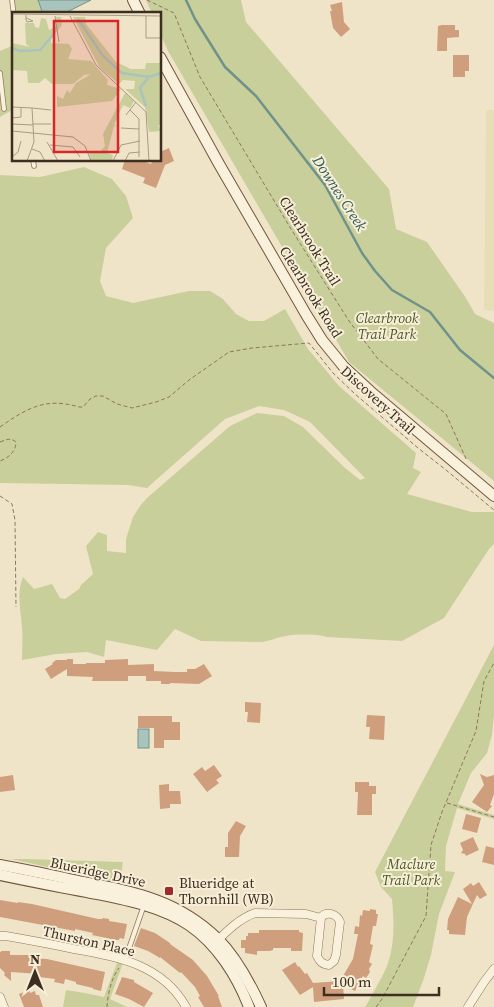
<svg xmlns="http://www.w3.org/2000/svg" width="494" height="1007" viewBox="0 0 494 1007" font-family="'Source Serif 4',serif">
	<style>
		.farmland { fill: #e6deb5 }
		.green { fill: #c9cf9b }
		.water { fill: #a9c4bc; stroke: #6f938a }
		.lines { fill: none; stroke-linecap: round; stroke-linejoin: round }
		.stream { stroke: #6f938a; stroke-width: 2.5 }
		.building { fill: #cf9f7d }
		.lane-casing { stroke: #8d765c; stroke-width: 5.5 }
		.street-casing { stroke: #8d765c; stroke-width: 9 }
		.secondary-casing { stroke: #6f573f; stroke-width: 12 }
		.path { stroke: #8d765c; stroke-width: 1; stroke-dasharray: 4 2.5; stroke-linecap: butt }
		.lane { stroke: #faf1dc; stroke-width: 4 }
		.street { stroke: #faf1dc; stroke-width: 8 }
		.secondary { stroke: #faf1dc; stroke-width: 10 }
		.poi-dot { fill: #9e2a2b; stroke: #f7eed8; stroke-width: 2 }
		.labels { text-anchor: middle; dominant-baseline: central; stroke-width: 4; stroke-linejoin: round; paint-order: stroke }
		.street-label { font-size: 14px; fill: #3d2e20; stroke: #f7eed8 }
		.park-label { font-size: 14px; font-style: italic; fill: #4d5a26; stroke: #f7eed8 }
		.poi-label { font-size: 14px; fill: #3d2e20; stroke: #f7eed8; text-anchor: start }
		.water-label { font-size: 15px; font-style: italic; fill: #2f5d5a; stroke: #f7eed8 }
		.inset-river { fill: none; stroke: #a9c4bc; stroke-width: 2.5 }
		.inset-road { fill: none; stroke: #a89b85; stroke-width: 1 }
		.view { fill: #d62828; fill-opacity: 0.15; stroke: #d62828; stroke-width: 2.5 }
		.inset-edge { fill: none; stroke: #3d2e20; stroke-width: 2.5 }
	</style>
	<rect width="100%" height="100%" fill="#f0e4c8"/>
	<polygon class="farmland" points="486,110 494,110 494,311 484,310"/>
	<g class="green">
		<polygon points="12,0 38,0 43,14 17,14"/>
		<polygon points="146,0 241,0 246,22 389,189 396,229 427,242 466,298 475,314 494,323 494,481 349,362 168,51 160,33 160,14 152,14"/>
		<polygon points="14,45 14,109 0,117 0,51"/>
		<path d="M84 167 112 179 126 196 133 218 106 248 100 281 106 296 133 303 189 291H210L223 299 236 314 249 321H264L285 309 308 349 339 386 416 453 413 468 421 472 407 494 472 512H494V544L489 549 444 618 402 641 327 637C317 634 296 634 286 636 277 637 271 641 262 642L201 641 175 629 157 650 106 640 104 657 87 652 56 654 22 660C22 649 23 639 22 628 21 610 16 594 23 577L34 589 52 584 60 598 65 599 79 589 81 585 93 574 86 546 98 532 107 535V551L126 553V539L133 517 140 506 147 498 230 426 257 413 284 416 303 427 344 467 360 480 365 478 310 422 284 410 259 406 225 419 147 488 128 485 0 483V175L40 177Z"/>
		<path d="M494 645V715L492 735 487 753 471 773 458 804 494 815V819L457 808 446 846 445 871 455 872 439 914 431 955 423 981 413 1007H364L366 1006C373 992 383 977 388 963 395 942 394 921 392 899L381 887 375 872Z"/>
		<polygon points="11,859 26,859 123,862 120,883"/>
		<polygon points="119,958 124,960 110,999 127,1007 63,1007 66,990 85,993 104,997"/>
	</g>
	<g class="water">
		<polygon points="38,0 91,0 63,14 43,14"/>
		<rect x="138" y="729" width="11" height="19"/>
	</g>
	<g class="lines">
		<polyline class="stream" points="186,0 195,19 225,67 256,96 325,185 362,253 375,271 392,290 430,312 460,350 494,378"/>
	</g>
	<g class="building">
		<polygon points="342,2 344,22 350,29 341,37 333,28 330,11 332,11 330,5"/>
		<polygon points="442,25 455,25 455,30 459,30 459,37 447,38 447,51 437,51 438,26"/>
		<polygon points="453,55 469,55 469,71 465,71 465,77 453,77"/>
		<polygon points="169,148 174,161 165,165 156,188 143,183 145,178 122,169 125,160 141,160 151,164 153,160 160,160 160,152"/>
		<polygon points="67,659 73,659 73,664 86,664 86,663 105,663 105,660 128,659 128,665 154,664 154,671 174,672 187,672 187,669 195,669 204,664 212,676 199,684 170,683 170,684 161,684 161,681 146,681 146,676 128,676 128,681 92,681 93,677 67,676 67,669 51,679 45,669 53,664 52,663 56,660 67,660"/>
		<polygon points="245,702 261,703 260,723 247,722 248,712 245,712"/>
		<polygon points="367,715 385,716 384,740 369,739 370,727 366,727"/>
		<polygon points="138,716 172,716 172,722 180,722 180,740 164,740 164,748 154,748 154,728 138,728"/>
		<polygon points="214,765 222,776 216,780 219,783 207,792 193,774 202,767 205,771"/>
		<polygon points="480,774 487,777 494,775 494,794 490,805 492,806 487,812 472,802 484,785"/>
		<polygon points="13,775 15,790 0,792 0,777"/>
		<polygon points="355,782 369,782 369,786 376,786 376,794 372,794 372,815 357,815 358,792 355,792"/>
		<polygon points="169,784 169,791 180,791 181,804 170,804 170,808 160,809 159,785"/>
		<polygon points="466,814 481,818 477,833 462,829"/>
		<polygon points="236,821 246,826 240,836 239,857 225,857 225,847 228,847 228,833"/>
		<polygon points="473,837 479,850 466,856 465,854 461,853 463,850 460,843"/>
		<polygon points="486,846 494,848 494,865 482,862"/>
		<polygon points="479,882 487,895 480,899 477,895 467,917 465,935 449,934 449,930 447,930 448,919 458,897 472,904 463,889 471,883 473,886"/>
		<polygon points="0,900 18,903 18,902 32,904 98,919 102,919 103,918 109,919 109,921 127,924 124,939 120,938 119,940 116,940 92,935 93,933 75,929 75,931 0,917"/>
		<polygon points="370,909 376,910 376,914 378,914 376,926 373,926 370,944 373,945 369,962 372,964 369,969 370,972 366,978 363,976 355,991 343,985 344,999 314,1002 313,987 300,995 282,970 295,962 298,967 299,966 305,974 307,973 313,983 340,981 353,959 358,934 354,934 355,926 359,927 360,915 362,916 363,910 370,911"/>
		<polygon points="141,928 155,933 170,943 170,944 193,960 207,976 219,996 218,996 222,1007 204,1007 198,997 200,996 195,987 181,972 180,973 160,957 160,958 148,951 134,946"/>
		<polygon points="259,930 299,930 299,932 303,933 302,951 291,951 291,948 273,948 273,950 270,951 257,951 257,955 245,953 245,948 241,948 241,940 246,940 246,936 248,936 248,933 259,933"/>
		<polygon points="1,951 10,951 10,955 29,955 29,958 47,959 105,972 101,991 93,989 93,988 76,984 76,982 65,979 64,984 54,982 55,979 39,977 39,974 11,972 11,981 4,975 5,973 0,968 0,952 1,952"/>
		<polygon points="122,977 134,980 134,982 153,993 144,1007 129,999 115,994"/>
		<polygon points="29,990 30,993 35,991 36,995 39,995 43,1007 24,1007 19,994"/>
	</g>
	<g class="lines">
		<defs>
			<g id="lane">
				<polyline points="12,0 14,16"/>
				<polyline points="0,73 4,109"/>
				<polyline points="33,160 34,166"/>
				<polyline points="125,960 144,905"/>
			</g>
			<g id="street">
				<path d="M0 936H6C29 940 51 944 74 949 117 956 163 965 186 1007"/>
				<path d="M216 942C227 931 240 918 255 913L306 914 321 918C326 910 337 914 340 922L336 955 334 961 329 965C322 964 320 962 317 956L321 918"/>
				<polyline points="0,997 4,1007"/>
				<polyline points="468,1007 484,982 494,969"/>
			</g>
			<g id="secondary">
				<polyline points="133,0 140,14"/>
				<polyline points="160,57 219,164 307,316 322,340 344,367 370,391 494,496"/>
				<path d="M0 865C28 870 55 876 83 882 135 892 178 900 218 939 237 958 250 983 261 1007"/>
				<path d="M0 875C29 881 58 887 87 892 121 899 159 905 189 925 217 944 237 976 249 1007"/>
			</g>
		</defs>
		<use href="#lane" class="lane-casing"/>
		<use href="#street" class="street-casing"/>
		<use href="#secondary" class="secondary-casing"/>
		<g class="path">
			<polyline points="147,0 174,13 200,77 291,229 349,321 378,359 446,414 467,461"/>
			<path d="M0 427C27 408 46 397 79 407H83L90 399 96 396H103L117 404 132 408 156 402 169 397 189 380 229 352 252 348 309 343 333 373 355 394 418 448 446 470 494 510"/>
			<path d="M0 442C6 440 10 437 16 442 16 452 8 458 0 461"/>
			<polyline points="0,496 12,504 15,520 16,607"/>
			<polyline points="447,803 494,817"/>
			<path d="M107 1007C108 993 111 979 119 968"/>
			<polyline points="376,1007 382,999 426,916 431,845 442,812 476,731 484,681 494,663"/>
		</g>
		<use href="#lane" class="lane"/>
		<use href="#street" class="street"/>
		<use href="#secondary" class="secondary"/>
	</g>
	<rect class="poi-dot" x="164" y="886" width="10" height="10" rx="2.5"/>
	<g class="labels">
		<g class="street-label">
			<text transform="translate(310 241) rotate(58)">Clearbrook Trail</text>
			<text transform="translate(311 292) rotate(58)">Clearbrook Road</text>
			<text transform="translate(378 400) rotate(42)">Discovery Trail</text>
			<text transform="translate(98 872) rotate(12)">Blueridge Drive</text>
			<text transform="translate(89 941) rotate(13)">Thurston Place</text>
		</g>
		<g class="park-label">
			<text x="387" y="318">Clearbrook<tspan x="387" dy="16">Trail Park</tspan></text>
			<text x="411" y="864">Maclure<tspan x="411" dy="16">Trail Park</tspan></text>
		</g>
		<g class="poi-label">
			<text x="179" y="883">Blueridge at<tspan x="179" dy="16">Thornhill (WB)</tspan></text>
		</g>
		<g class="water-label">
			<text transform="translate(340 193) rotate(57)">Downes Creek</text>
		</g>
	</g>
	<g transform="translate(12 12)">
		<rect width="149" height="149" fill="#f0e4c8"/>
		<path d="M44 5H49L50 13 39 27V31L57 32 60 37 56 47 79 49 96 68 95 73 109 77 100 89 45 95V84L51 87 55 78 58 81 64 71 79 62 72 63 61 72H40L33 66 27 71H16L15 59 0 58V31L18 35 14 32 13 11H22L23 15 27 16 29 6 34 7 37 18 45 14ZM61 5H73L74 12 104 50 119 57H133L134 51H149V113H146L149 119 137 120 133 95 113 77H122L123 69 111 68 107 72 88 56ZM113 81 122 89 118 96 111 93 102 113 107 115 102 114 95 141 101 143 100 149H79L77 141 88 140 93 134 91 122Z" fill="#c9cf9b"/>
		<path class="inset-river" d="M66 7 91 44 110 61 137 65 149 61M0 36 8 39 28 38 42 22M134 94 128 76 136 66"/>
		<path class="inset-road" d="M0 2 149 4M43 4 47 30M58 4 84 53 134 100 137 149M134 4V26H149M14 6 21 9 15 10 14 8V3M0 95 20 96 22 130 15 149M20 96 39 98M118 98 127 107V145M114 103 124 90M0 106 9 105V96M0 112 21 113M21 112H39M109 116 127 117M0 119 61 125 73 134 79 149M35 130 46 149M38 133 61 135 68 145M20 137 28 140 33 149M0 145 6 140 9 129M101 149 109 133 128 129M113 149 117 141 128 140"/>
		<path class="view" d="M42 9H106V140H42Z"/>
		<rect width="149" height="149" class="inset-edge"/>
	</g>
	<g transform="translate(35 972)" stroke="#f7eed8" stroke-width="4" paint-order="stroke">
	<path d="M0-4L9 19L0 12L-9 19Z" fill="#3d2e20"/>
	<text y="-8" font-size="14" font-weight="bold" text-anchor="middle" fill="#3d2e20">N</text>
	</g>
	<path d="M324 987v8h115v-8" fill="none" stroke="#3d2e20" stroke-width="2.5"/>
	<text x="332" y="987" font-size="15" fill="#3d2e20" stroke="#f7eed8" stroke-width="4" paint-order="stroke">100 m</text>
</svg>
